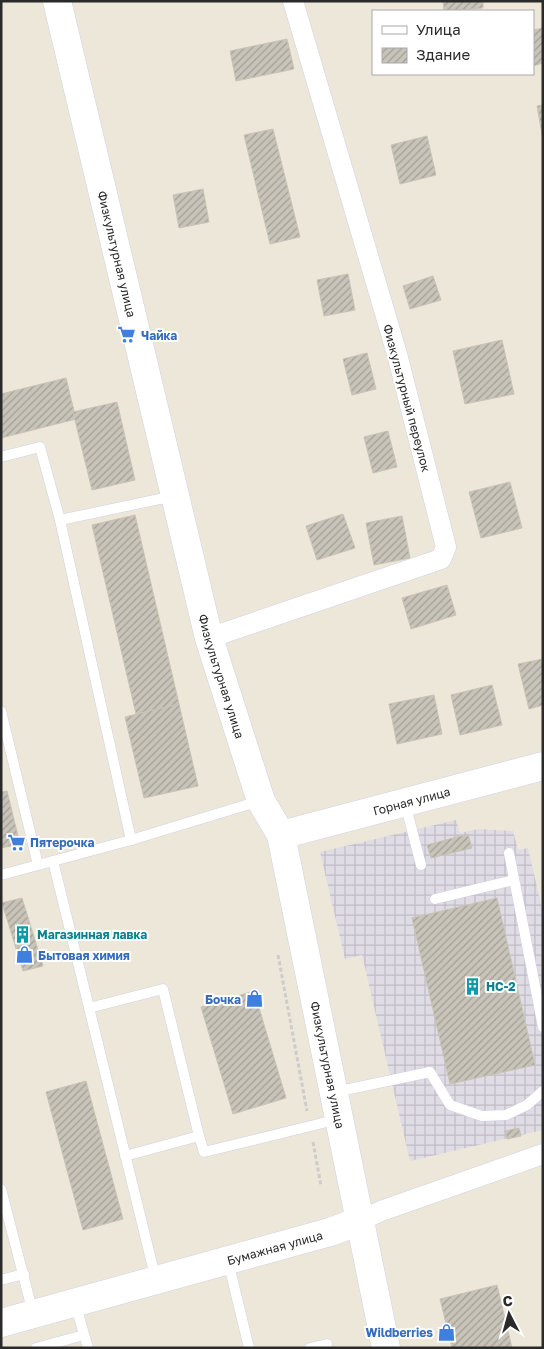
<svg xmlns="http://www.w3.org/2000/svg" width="544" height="1349" viewBox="0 0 544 1349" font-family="'Golos Text',sans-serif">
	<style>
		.industrial { fill: url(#industrial-grid) }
		.building { fill: url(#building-hatch); stroke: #c8c3b4 }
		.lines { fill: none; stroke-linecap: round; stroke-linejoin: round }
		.lane-casing { stroke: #d0d1e4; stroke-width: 11 }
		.street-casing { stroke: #d0d1e4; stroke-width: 21 }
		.secondary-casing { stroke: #d0d1e4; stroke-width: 29 }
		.path { stroke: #ccc; stroke-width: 3; stroke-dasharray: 4 2.5; stroke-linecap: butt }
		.lane { stroke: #fff; stroke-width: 10 }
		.street { stroke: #fff; stroke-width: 20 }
		.secondary { stroke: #fff; stroke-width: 28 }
		.labels { text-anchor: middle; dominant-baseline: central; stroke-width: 4; stroke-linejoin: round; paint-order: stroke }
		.street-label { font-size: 12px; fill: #2a2a2a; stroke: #fff }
		.shop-label { font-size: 12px; font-weight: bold; fill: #366cbe; stroke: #fff; text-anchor: start }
		.culture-label { font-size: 12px; font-weight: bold; fill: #0d838f; stroke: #fff; text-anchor: start }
	</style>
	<defs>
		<pattern id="industrial-grid" width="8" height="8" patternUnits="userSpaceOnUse" patternTransform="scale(1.25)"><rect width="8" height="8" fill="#dfdce5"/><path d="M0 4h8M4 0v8" fill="none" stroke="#c0bdc5"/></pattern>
		<pattern id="building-hatch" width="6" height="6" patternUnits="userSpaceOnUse" patternTransform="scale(1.25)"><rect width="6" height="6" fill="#c8c4ba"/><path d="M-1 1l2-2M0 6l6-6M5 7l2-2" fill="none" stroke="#a39f97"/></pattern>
	</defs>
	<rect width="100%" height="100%" fill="#ede7da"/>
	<polygon class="industrial" points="456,820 460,833 478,829 513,831 518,850 528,848 543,913 543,1130 410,1161 362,955 345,959 320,852"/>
	<g class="building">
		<polygon points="443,1 483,1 483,8 444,11"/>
		<polygon points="543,28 543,63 533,66 533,30"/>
		<polygon points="287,39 294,69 236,81 230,51"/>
		<polygon points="543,105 543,140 537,106"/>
		<polygon points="273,129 300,237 270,244 244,135"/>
		<polygon points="427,136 436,175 400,184 391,145"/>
		<polygon points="203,189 209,222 179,228 173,195"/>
		<polygon points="348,274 355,310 324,316 317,280"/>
		<polygon points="433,276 441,300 410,309 403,286"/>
		<polygon points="502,340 514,394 465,404 453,351"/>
		<polygon points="367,353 376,389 352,395 343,359"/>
		<polygon points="66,378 76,419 1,438 1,394"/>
		<polygon points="117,402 135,480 92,490 73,412"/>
		<polygon points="388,431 397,467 373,473 364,437"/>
		<polygon points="510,482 522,528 481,538 469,492"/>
		<polygon points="343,514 355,548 317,560 306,526"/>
		<polygon points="135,515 179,704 136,714 92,525"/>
		<polygon points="402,516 410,558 374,565 366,523"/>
		<polygon points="447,585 456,615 411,629 402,598"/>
		<polygon points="543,659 543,705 529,709 518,664"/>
		<polygon points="492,685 502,725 460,735 451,695"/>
		<polygon points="434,695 442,734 397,744 389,704"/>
		<polygon points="179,704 198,786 144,798 125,717"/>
		<polygon points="7,791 20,844 1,848 1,792"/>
		<polygon points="468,834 472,848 431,858 427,845"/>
		<polygon points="22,898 43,966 23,971 2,903"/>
		<polygon points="497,898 535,1065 450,1084 412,918"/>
		<polygon points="254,991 286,1098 233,1114 201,1007"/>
		<polygon points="86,1081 123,1219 83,1230 46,1092"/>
		<polygon points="519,1128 521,1136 507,1139 505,1131"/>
		<polygon points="497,1285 512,1348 452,1348 440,1299"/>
	</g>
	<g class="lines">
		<defs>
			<g id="lane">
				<polyline points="1,457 40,447 60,520 131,840 38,865 1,711"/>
				<polyline points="60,520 174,496"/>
				<polyline points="405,803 421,865"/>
				<polyline points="131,840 259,801"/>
				<polyline points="509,853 543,1027"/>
				<polyline points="53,861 156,1280"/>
				<polyline points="1,875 38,865"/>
				<polyline points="435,899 514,880"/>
				<polyline points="89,1008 163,989 199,1136 125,1156"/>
				<polyline points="335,1092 430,1072 450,1105 482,1116 506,1115 527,1105 543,1091"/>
				<polyline points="199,1136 204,1152 339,1119"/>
				<polyline points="1,1189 33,1313"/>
				<polyline points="228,1261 249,1348"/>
				<polyline points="1,1280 24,1274"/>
				<polyline points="75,1303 88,1348"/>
				<polyline points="36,1348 84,1335"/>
				<polyline points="310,1348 327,1344"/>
			</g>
			<g id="street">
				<polyline points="209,638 441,559 446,547 397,354 293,1"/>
				<polyline points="360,1221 381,1211 543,1154"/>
			</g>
			<g id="secondary">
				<path id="s1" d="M57 1 209 638 261 801 281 835 386 1348"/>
				<path id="s2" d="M281 835 543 766"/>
				<path id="s3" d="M1 1323 330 1232 360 1221"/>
			</g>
		</defs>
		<use href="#lane" class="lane-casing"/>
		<use href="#street" class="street-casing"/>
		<use href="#secondary" class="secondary-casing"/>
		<g class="path">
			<polyline points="278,955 307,1111"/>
			<polyline points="313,1142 321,1186"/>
		</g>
		<use href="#lane" class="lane"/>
		<use href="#street" class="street"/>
		<use href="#secondary" class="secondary"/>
	</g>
	<defs>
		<symbol id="supermarket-bare" viewBox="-9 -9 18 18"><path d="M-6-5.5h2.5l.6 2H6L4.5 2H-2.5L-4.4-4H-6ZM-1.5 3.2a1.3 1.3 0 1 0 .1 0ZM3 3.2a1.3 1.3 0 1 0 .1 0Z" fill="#3f7fe0" stroke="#fff" stroke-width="2.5" paint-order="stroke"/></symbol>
		<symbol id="building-bare" viewBox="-9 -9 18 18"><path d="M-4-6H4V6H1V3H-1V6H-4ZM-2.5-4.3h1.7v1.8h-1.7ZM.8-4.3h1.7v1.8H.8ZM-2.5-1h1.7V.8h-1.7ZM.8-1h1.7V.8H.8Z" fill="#0f9aa8" stroke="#fff" stroke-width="2.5" paint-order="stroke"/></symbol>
		<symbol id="shop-bare" viewBox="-9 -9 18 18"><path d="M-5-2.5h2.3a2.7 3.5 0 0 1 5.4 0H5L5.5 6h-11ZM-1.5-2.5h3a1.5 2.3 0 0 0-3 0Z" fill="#3f7fe0" stroke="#fff" stroke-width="2.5" paint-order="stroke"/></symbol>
	</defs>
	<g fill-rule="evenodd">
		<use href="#supermarket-bare" x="114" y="322" width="25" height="25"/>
		<use href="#supermarket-bare" x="4" y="830" width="25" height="25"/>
		<use href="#building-bare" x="10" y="922" width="25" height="25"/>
		<use href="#shop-bare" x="12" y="942" width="25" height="25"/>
		<use href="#building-bare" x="460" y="974" width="25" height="25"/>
		<use href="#shop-bare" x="242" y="986" width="25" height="25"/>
		<use href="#shop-bare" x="434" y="1320" width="25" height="25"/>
	</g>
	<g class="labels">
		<g class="street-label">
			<text stroke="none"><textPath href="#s1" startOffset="260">Физкультурная улица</textPath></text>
			<text transform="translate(407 398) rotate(75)">Физкультурный переулок</text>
			<text stroke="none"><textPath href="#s1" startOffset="695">Физкультурная улица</textPath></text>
			<text stroke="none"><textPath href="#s2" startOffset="135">Горная улица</textPath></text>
			<text stroke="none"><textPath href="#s1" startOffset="1100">Физкультурная улица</textPath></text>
			<text stroke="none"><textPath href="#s3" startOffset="284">Бумажная улица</textPath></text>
		</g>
		<g class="shop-label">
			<text x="141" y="335">Чайка</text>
			<text x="30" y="842">Пятерочка</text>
			<text x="38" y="955">Бытовая химия</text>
			<text x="241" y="999" text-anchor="end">Бочка</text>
			<text x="433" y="1332" text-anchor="end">Wildberries</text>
		</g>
		<g class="culture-label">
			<text x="37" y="934">Магазинная лавка</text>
			<text x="486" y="986">НС-2</text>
		</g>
	</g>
	<rect width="544" height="1349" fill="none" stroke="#2a2a2a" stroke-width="5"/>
	<rect x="372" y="10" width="162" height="65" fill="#ffffff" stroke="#aaaaaa"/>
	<rect x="382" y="26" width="25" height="8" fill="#ffffff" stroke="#aaaaaa"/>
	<text x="416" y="35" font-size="15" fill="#2a2a2a">Улица</text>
	<rect x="382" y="48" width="25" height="15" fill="url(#building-hatch)" stroke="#aaaaaa"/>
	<text x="416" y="60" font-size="15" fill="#2a2a2a">Здание</text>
	<g transform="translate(509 1314) rotate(354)" stroke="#ffffff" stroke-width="4" paint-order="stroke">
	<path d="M0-4L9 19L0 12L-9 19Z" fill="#2a2a2a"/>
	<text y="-8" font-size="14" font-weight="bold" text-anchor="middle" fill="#2a2a2a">С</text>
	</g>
</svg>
